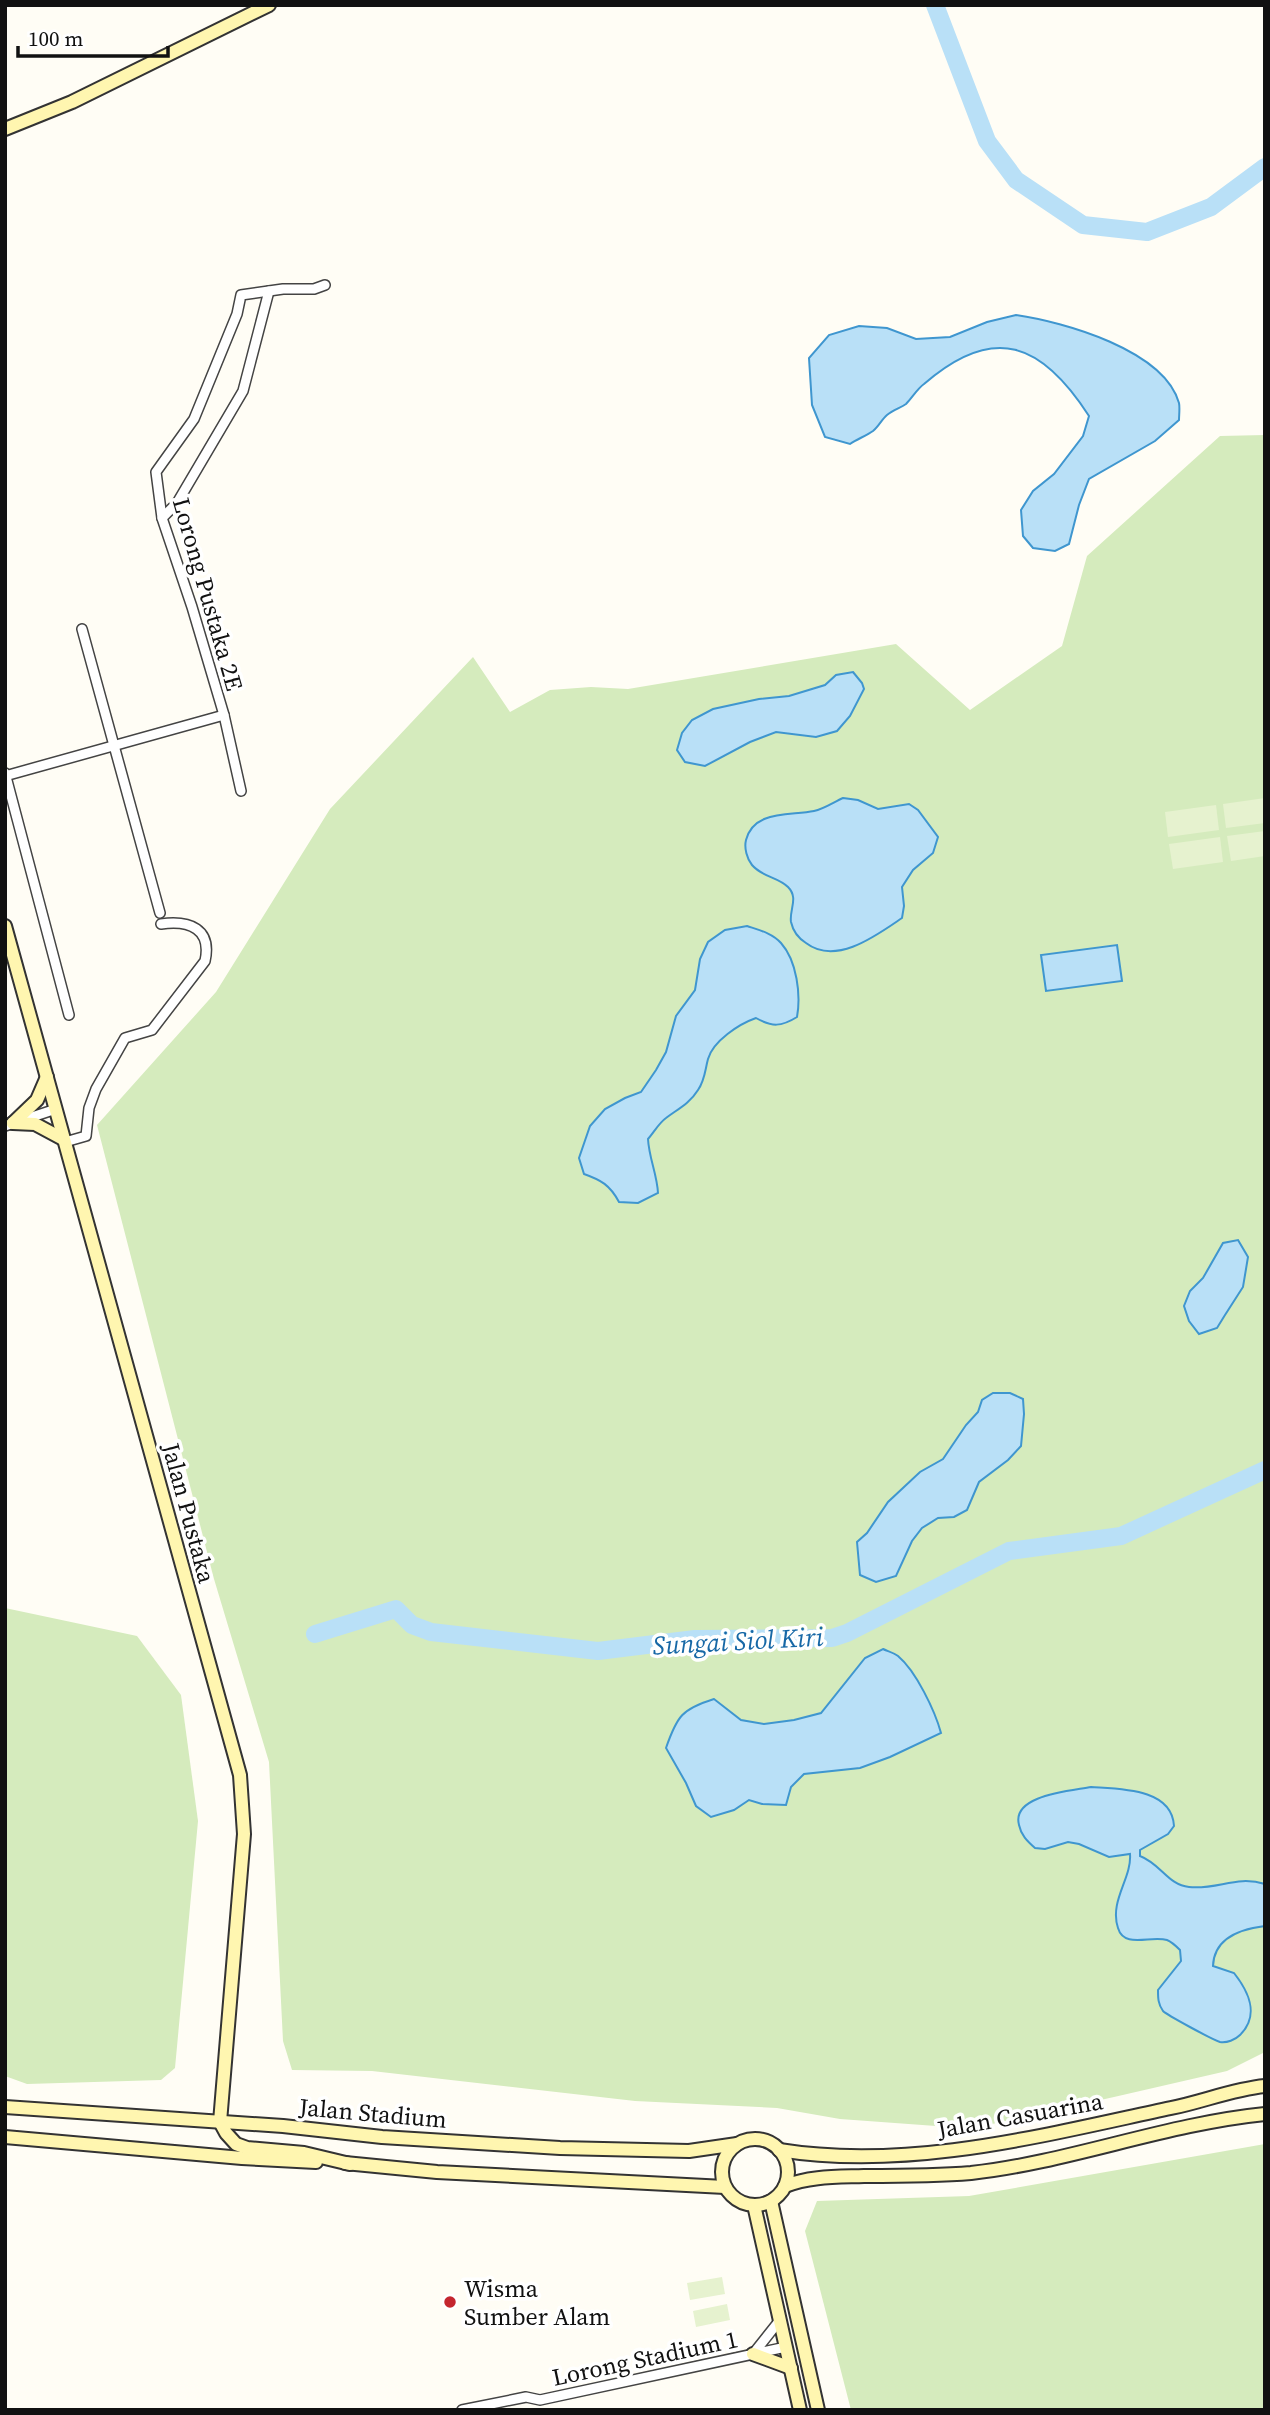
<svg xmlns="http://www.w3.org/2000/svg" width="1270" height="2415" viewBox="0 0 1270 2415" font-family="'Source Serif 4',serif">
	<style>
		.green { fill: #d5ebbd }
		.pitch { fill: #e6f2cf }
		.water { fill: #b9e0f7; stroke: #3f96cf; stroke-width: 2 }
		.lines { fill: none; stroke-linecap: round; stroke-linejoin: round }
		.river { stroke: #b9e0f7; stroke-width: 18 }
		.street-casing { stroke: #444; stroke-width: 12 }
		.secondary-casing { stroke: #333; stroke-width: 16 }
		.street { stroke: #fff; stroke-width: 9 }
		.secondary { stroke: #fff6b0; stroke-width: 12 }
		.poi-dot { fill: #c4262e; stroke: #fff; stroke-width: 2.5 }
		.labels { text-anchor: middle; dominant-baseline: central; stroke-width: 7; stroke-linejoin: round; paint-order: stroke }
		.street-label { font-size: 24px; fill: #111; stroke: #fff }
		.poi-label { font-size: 24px; fill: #111; stroke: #fff; text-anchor: start }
		.water-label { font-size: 26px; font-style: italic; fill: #1768a6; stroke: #fff }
	</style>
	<rect width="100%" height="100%" fill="#fffdf5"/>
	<g class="green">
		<polygon points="1265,435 1265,2052 1227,2071 1114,2097 992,2124 936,2126 840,2119 777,2108 635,2101 372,2071 292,2070 283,2041 269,1762 214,1579 97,1125 216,992 330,809 473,657 510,712 550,690 591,687 628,689 896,644 970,710 1062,646 1087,556 1220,436"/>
		<polygon points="5,1608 137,1636 181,1695 198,1821 175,2068 161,2080 27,2084 5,2076"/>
		<polygon points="1265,2144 1265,2410 851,2410 805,2231 817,2201 969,2196"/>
	</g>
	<g class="pitch">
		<polygon points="1265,798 1265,823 1226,828 1223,804"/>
		<polygon points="1216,805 1219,830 1168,837 1165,812"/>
		<polygon points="1265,831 1265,856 1231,861 1227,836"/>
		<polygon points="1220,837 1223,862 1173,869 1169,844"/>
		<polygon points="722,2277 725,2294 690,2300 687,2283"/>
		<polygon points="727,2304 730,2320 696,2327 693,2311"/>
	</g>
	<g class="water">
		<path d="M1016 315C1064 322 1164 350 1179 403 1180 408 1179 415 1179 420L1155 441 1089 479 1079 505 1069 544 1055 551 1033 548 1023 536 1021 510 1033 491 1054 474 1083 436 1089 416C1042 343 994 323 924 384 917 389 912 398 906 404 900 408 893 410 887 415 882 419 879 426 873 431 866 436 857 439 850 444L825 437 812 405 809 358 829 335 859 326 887 328 916 339 950 337 987 322Z"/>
		<polygon points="853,672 862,683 864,689 850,716 837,731 816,737 776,732 750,742 705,766 685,762 677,750 682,733 692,720 713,709 759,699 789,696 825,685 836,675"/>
		<path d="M843 798 858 800 878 809 909 804 918 810 938 837 933 853 913 870 902 887 904 906 902 918C877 935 836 966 806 943 798 938 793 931 791 922 789 910 799 898 788 887 778 877 762 877 752 865 747 859 744 848 746 840 754 810 789 816 814 811 824 809 834 802 843 798Z"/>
		<path d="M747 926C759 930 772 933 781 943 797 961 801 995 797 1017 781 1027 772 1027 756 1018 739 1024 713 1041 708 1059 705 1070 705 1080 698 1090 690 1103 678 1109 666 1118 659 1123 654 1132 648 1139 649 1158 657 1174 658 1193L638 1203 619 1202C610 1185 601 1180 584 1174L579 1158 590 1126 605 1109 625 1098 641 1092 656 1070 666 1052 676 1016 695 990 700 959 708 942 725 930Z"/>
		<polygon points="1117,945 1122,981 1046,991 1041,955"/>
		<polygon points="1238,1240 1248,1257 1243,1287 1225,1315 1217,1328 1199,1334 1189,1321 1184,1306 1190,1291 1203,1278 1223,1243"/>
		<polygon points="993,1393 1010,1393 1023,1399 1024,1414 1021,1446 1008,1460 979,1482 967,1510 954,1517 938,1518 922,1528 912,1541 896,1576 876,1582 860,1575 857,1542 867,1533 888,1502 920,1472 943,1459 966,1425 978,1412 982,1400"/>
		<path d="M883 1649C887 1651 894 1653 898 1656 916 1671 935 1711 941 1733L890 1757 860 1768 804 1774 791 1787 786 1805 762 1804 749 1800 734 1810 711 1817 696 1806 686 1783 666 1748C677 1716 682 1709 714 1699L741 1720 764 1724 794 1720 821 1713 865 1658Z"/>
		<path d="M1091 1787C1120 1789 1172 1788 1174 1826L1168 1834 1140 1850V1856C1161 1864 1168 1885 1189 1887 1218 1890 1236 1875 1265 1884V1926C1240 1929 1214 1938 1213 1966L1234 1973C1249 1992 1260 2015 1240 2035 1235 2040 1227 2043 1220 2042 1213 2040 1167 2015 1163 2011 1158 2004 1158 1998 1158 1990L1181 1961 1180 1950C1176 1946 1172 1942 1167 1940 1151 1935 1124 1949 1118 1928 1109 1901 1132 1878 1130 1854L1109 1857 1079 1844 1068 1842 1045 1849 1035 1848C1027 1841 1021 1835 1019 1825 1011 1795 1071 1791 1091 1787Z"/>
	</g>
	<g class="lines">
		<g class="river">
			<polyline points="935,5 987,141 1016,180 1083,225 1147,232 1211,207 1265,167"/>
			<polyline points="315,1634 396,1609 412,1625 431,1632 598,1651 695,1639 832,1638 847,1633 1009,1551 1121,1536 1265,1470"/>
		</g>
		<defs>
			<g id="street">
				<polyline points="162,518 177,503 243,391 269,291"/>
				<polyline points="82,629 160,913"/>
				<polyline points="5,773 69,1015"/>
				<polyline points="5,776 224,715"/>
				<polyline points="241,791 224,715 192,607 162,518 156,472 194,419 237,314 241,295 283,289 314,289 325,285"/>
				<polyline points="5,1126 56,1109"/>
				<path d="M65 1142 86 1136 89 1108 96 1089 125 1038 152 1030 205 961C212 929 190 920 161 924"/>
				<polyline points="753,2354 780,2320"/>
				<polyline points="462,2410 526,2397 540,2400 786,2347"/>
			</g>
			<g id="secondary">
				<polyline points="5,129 72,102 269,5"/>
				<polyline points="5,926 240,1775 244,1834 220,2122 226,2133 236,2144 247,2148 304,2153 350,2164"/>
				<polyline points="13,1123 37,1100 47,1077"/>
				<polyline points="13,1123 35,1124 63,1139"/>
				<polyline points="5,2107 283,2126 382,2137 560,2148 689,2151 737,2144"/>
				<polyline points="5,2137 242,2158 316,2162"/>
				<circle cx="755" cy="2172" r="33"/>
				<path d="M779 2150C909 2171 1044 2135 1171 2108 1202 2102 1233 2089 1265 2086"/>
				<polyline points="345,2163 437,2172 725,2187"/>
				<path d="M785 2186C810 2176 837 2177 864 2176 899 2176 936 2176 971 2173 1070 2162 1165 2124 1265 2114"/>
				<polyline points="771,2201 818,2410"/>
				<polyline points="754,2205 800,2410"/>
				<polyline points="753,2354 791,2368"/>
			</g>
		</defs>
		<use href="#street" class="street-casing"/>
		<use href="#secondary" class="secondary-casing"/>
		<use href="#street" class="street"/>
		<use href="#secondary" class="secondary"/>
	</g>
	<circle class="poi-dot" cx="450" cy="2302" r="7"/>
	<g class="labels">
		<g class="street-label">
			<text transform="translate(208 594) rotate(74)">Lorong Pustaka 2E</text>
			<text transform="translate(189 1513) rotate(75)">Jalan Pustaka</text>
			<text transform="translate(373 2113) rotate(5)">Jalan Stadium</text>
			<text transform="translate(1020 2115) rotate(-10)">Jalan Casuarina</text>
			<text transform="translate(645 2358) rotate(-12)">Lorong Stadium 1</text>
		</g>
		<g class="poi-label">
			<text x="464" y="2288">Wisma<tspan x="464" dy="28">Sumber Alam</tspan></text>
		</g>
		<g class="water-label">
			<text transform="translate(738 1641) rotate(-3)">Sungai Siol Kiri</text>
		</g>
	</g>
	<rect width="1270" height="2415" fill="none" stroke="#111111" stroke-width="14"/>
	<path d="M18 46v10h150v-10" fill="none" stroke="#111111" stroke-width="3.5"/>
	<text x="28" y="46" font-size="21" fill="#111111" stroke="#ffffff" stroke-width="5" paint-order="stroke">100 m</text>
</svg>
